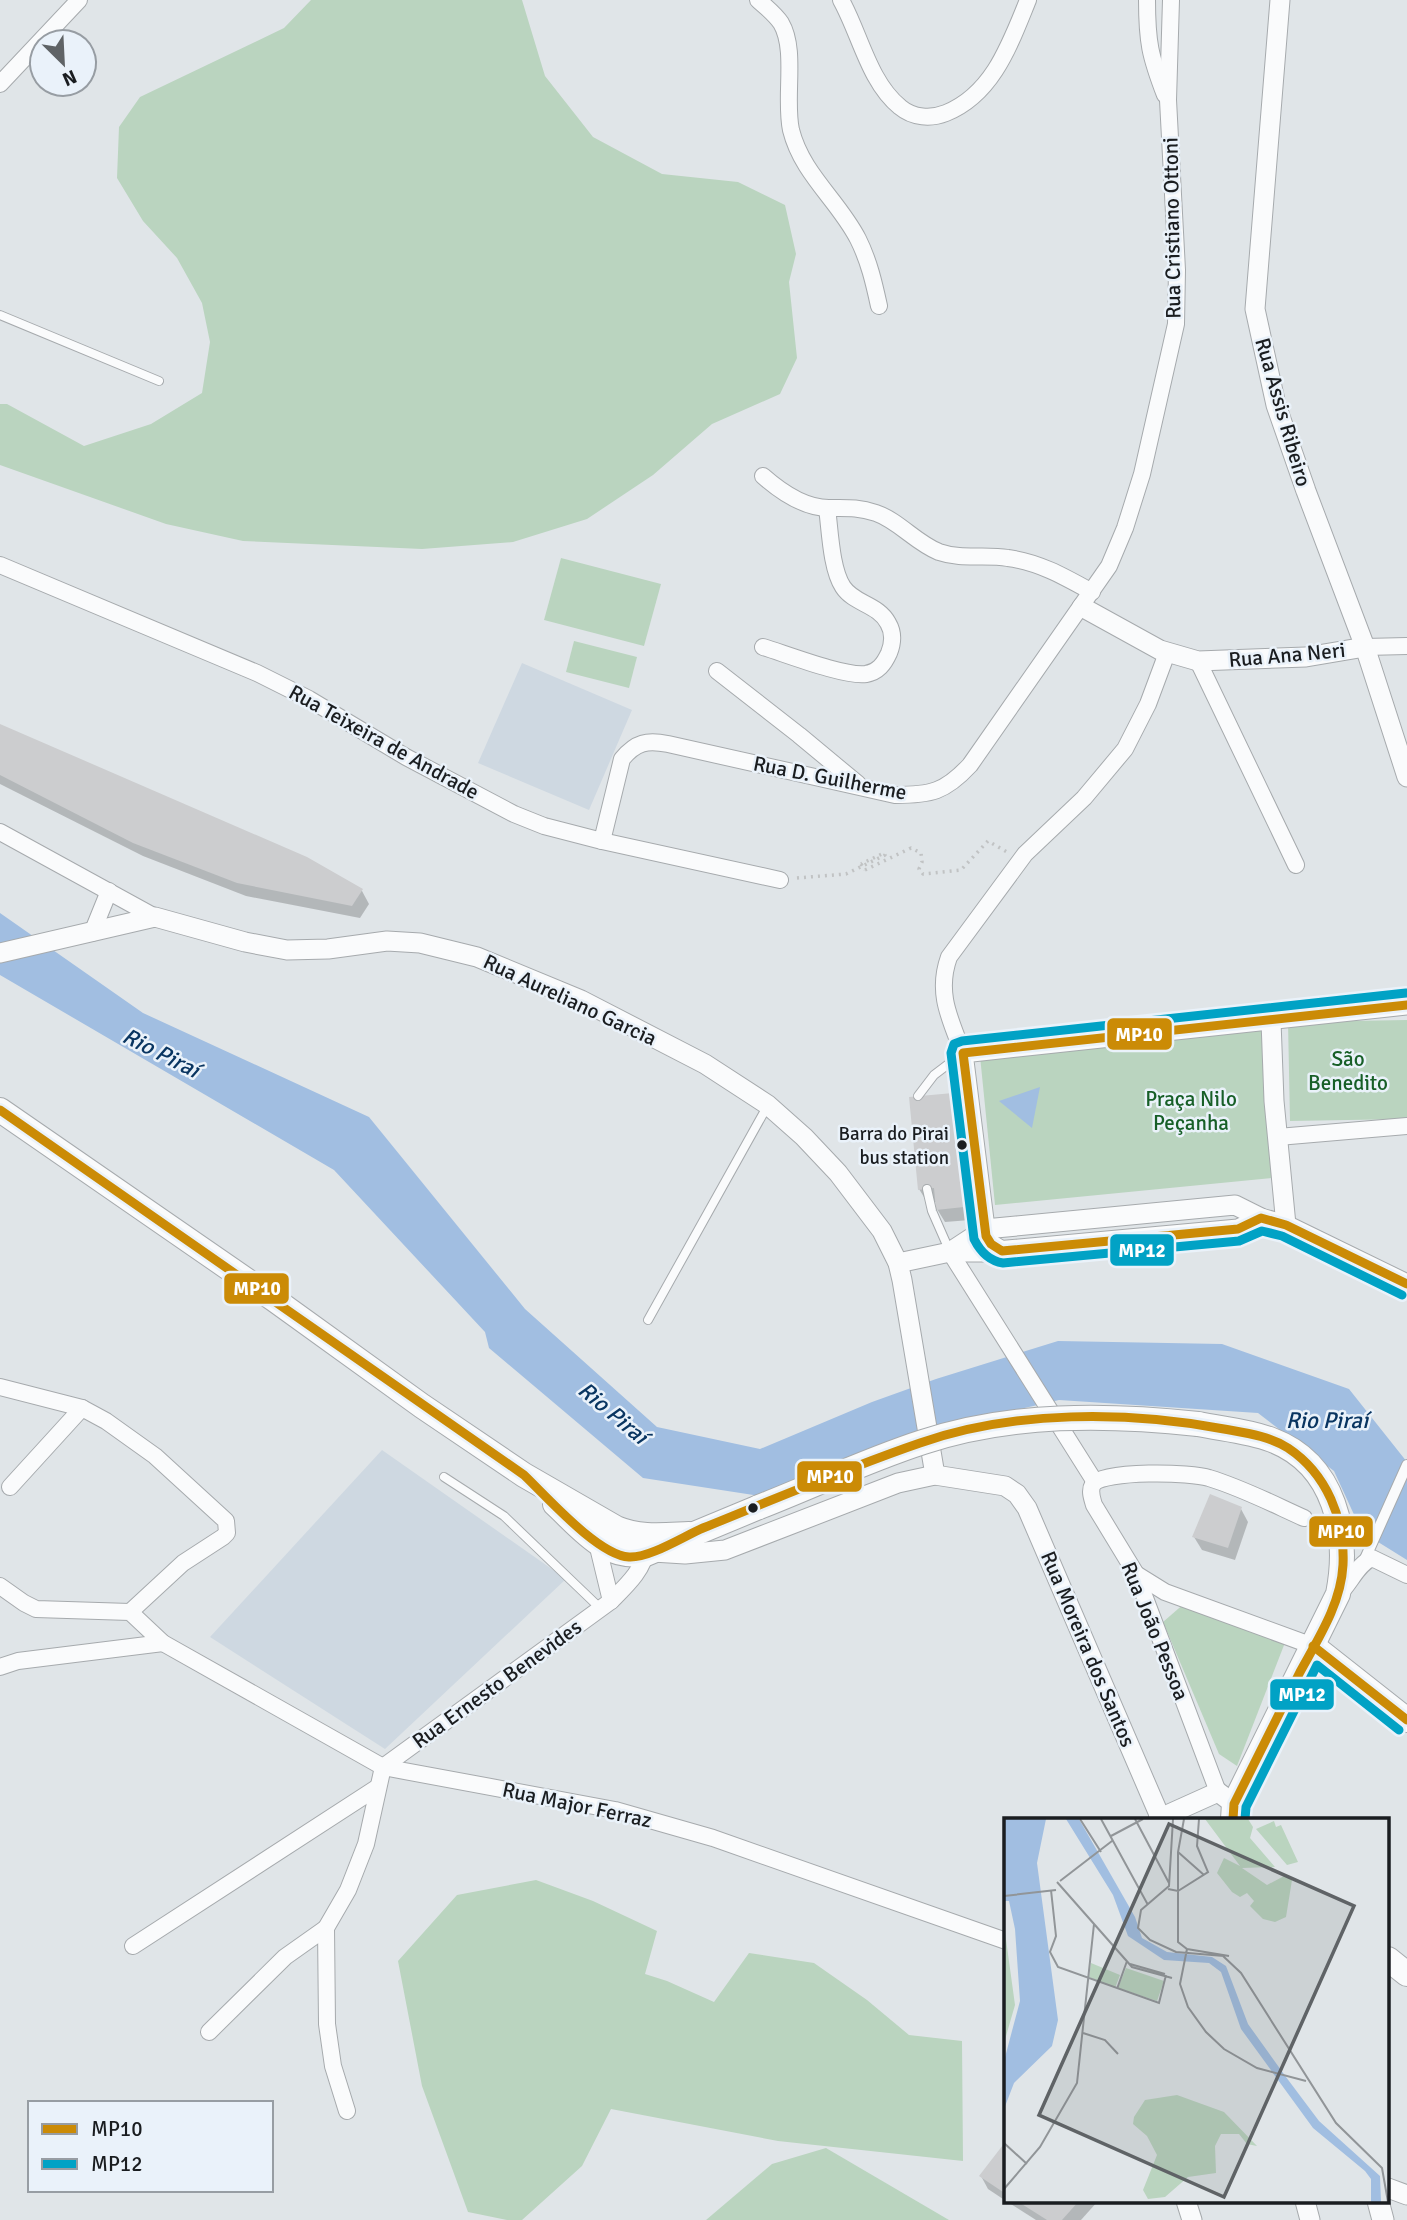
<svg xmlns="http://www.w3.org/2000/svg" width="1407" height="2220" viewBox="0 0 1407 2220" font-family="Signika,sans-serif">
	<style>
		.built { fill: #ced8e1 }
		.green { fill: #bad4bf }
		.water { fill: #a1bee1 }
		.shadow { fill: #0003 }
		.building { fill: #cccdcf }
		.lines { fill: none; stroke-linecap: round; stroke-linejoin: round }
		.service-casing { stroke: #a6aaad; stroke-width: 10 }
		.pedestrian-casing { stroke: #a6aaad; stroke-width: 12 }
		.minor-casing { stroke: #a6aaad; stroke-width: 18 }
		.tertiary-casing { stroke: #a6aaad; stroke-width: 21 }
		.secondary-casing { stroke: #a6aaad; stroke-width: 23 }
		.primary-casing { stroke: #a6aaad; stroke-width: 26 }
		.path { stroke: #c1c3c4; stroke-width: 3.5; stroke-dasharray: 2 5; stroke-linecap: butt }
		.service { stroke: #fafbfc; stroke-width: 8 }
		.pedestrian { stroke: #fafbfc; stroke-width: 10 }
		.minor { stroke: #fafbfc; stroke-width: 16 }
		.tertiary { stroke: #fafbfc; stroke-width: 19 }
		.secondary { stroke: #fafbfc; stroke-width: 21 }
		.primary { stroke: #fafbfc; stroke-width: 24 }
		.primary-bridge-casing { stroke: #a6aaad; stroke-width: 26; stroke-linecap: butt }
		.path-bridge { stroke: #c1c3c4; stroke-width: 3.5; stroke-dasharray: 2 5; stroke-linecap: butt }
		.primary-bridge { stroke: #fafbfc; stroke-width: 24 }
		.bus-1-casing { stroke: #eaf2fa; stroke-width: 14 }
		.bus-2-casing { stroke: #eaf2fa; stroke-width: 14 }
		.bus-1 { stroke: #cb8b06; stroke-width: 9 }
		.bus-2 { stroke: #01a2c5; stroke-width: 9 }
		.bus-dot { fill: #1a1d20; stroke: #eaf2fa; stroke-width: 2.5 }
		.labels { text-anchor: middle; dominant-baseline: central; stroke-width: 5; stroke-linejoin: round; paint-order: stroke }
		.bus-label { font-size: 19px; fill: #1a1d20; stroke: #eaf2fa; text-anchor: end }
		.street-label { font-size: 21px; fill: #1a1d20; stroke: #eaf2fa }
		.park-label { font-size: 21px; fill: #175f27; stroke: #eaf2fa }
		.water-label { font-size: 23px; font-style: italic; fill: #093561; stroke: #eaf2fa }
		.inset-road { fill: none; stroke: #919598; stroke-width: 2 }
		.view { fill: #5f6366; fill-opacity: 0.15; stroke: #5f6366; stroke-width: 3.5 }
		.inset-edge { fill: none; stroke: #1a1d20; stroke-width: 3.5 }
		.line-badge { stroke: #eaf2fa; stroke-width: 2.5 }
		.badge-label { font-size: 19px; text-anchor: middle; font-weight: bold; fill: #fff }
	</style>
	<rect width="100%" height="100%" fill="#e0e5e8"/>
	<g class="built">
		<polygon points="522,663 632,710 589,810 478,763"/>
		<polygon points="382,1450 566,1579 385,1749 210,1637"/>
	</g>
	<g class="green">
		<polygon points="311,0 522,0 545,76 593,137 662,174 738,182 785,205 796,254 789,282 797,358 780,394 712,424 653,475 587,519 513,542 422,549 243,541 166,524 0,465 0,404 7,404 84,446 151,424 202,393 210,342 202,303 177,258 143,221 117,178 119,127 140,97 284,28"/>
		<polygon points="561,558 661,584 644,646 544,620"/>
		<polygon points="574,641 637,657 629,688 566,672"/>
		<polygon points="1407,1020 1407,1119 1290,1121 1288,1022"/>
		<polygon points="1268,1028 1272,1178 995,1205 980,1056"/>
		<polygon points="1186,1602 1286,1640 1237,1766 1219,1754 1163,1622"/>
		<polygon points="536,1880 593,1901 657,1931 645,1974 667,1981 714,2002 749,1953 814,1963 867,2000 909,2035 962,2041 963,2161 778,2141 611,2109 582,2166 522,2220 507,2220 468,2212 422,2086 398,1961 457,1895"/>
		<polygon points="826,2148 949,2220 706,2220 772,2164"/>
	</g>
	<g class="water">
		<polygon points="0,913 143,1013 369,1117 525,1309 657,1427 760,1449 872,1402 936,1379 1058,1341 1222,1344 1349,1389 1407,1462 1407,1560 1362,1532 1334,1471 1258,1413 1059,1400 938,1428 760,1496 643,1478 489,1348 485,1332 334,1170 0,975"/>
		<polygon points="1040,1087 1032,1128 999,1101"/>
	</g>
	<g class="shadow">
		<polygon points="0,726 362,891 369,904 360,918 246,896 143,856 0,784"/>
		<polygon points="952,1094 960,1108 970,1220 945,1222 937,1209 937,1202 927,1202 919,1189"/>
		<polygon points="1241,1509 1248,1522 1235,1560 1202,1550 1194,1537"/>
		<polygon points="1006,2143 1006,2201 988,2189 981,2176"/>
		<polygon points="1006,2201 1098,2201 1081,2220 1036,2220"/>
	</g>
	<g class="building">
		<polygon points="0,724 307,857 363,889 352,906 237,883 133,843 0,775"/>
		<polygon points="953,1093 964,1207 936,1210 934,1188 918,1190 909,1097"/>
		<polygon points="1210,1494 1242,1507 1228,1548 1192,1537"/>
		<polygon points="1006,2141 1006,2194 979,2176"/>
		<polygon points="1017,2201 1079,2201 1062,2220 1047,2220"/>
	</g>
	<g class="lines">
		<defs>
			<g id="service">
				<polyline points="0,315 159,381"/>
				<polyline points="918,1096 934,1075 963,1053"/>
				<polyline points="927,1189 932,1211 950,1252"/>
				<polyline points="648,1320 768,1105"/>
				<polyline points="444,1477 504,1516 601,1609"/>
			</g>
			<polyline id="pedestrian" points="1364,1561 1407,1465"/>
			<g id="minor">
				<path d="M758 0C766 7 775 14 781 23 797 50 784 98 791 130 802 174 838 200 858 239 869 261 874 283 879 306"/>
				<path d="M841 0C860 34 869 82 900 107 913 118 931 119 946 113 993 94 1010 44 1028 0"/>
				<path d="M1147 0C1147 42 1150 56 1165 95"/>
				<polyline points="0,84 79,0"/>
				<path d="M763 476C780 491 805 508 829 508 847 508 858 507 876 513 899 521 916 543 939 552 962 560 985 554 1008 558 1039 562 1065 577 1092 592"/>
				<polyline points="0,565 257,673 309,699 406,757 514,814 544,826 602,841 780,880"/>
				<path d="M763 647C786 654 845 677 866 674 878 672 884 664 889 653 893 643 894 633 888 623 878 604 854 604 843 587 831 569 830 530 827 508"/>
				<polyline points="1365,647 1407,646"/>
				<polyline points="1198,661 1296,865"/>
				<polyline points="717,671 799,735 858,784"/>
				<polyline points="0,832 155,917"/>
				<path d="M602 841 622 759C636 742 647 740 668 744L895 795C931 795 945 792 970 765L1109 566 1125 528 1142 474 1176 324 1177 270 1168 100 1171 0"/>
				<polyline points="92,933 109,891"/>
				<path d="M963 1053C950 1019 936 993 949 957L1025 854 1084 798 1125 749 1148 704 1167 653"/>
				<polyline points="1278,1137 1407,1126"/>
				<polyline points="950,1252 1095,1482"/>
				<polyline points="0,1387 82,1408 106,1421 155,1456 226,1521 227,1533 223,1537 183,1563 130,1612"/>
				<polyline points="10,1487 82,1408"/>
				<polyline points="596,1539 611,1601"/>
				<polyline points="1136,1574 1165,1592 1313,1646"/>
				<polyline points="0,1586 24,1603 36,1609 130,1612 163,1643 383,1767 615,1810 713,1838 1006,1941"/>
				<path d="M1340 1593C1351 1582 1358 1564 1372 1558L1407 1575"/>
				<polyline points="0,1667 18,1661 163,1643"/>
				<path d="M383 1767 611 1601C626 1586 644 1570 647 1547"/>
				<path d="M1218 1792 1136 1574 1094 1505C1092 1498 1089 1491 1093 1484 1104 1470 1192 1472 1209 1478 1242 1488 1273 1504 1304 1518"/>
				<polyline points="133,1946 378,1787"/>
				<polyline points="209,2032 285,1957 326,1928"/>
				<polyline points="347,2111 333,2066 327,2024 326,1928 348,1890 366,1844 383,1767"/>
			</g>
			<g id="tertiary">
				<polyline points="1280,0 1255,309 1276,405 1306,491 1365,647 1407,777"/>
				<polyline points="1082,607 1160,650 1198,661 1306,657 1365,647"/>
				<polyline points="0,953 155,917 245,942 287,950 328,949 387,941 420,943 477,957 581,1000 705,1064 768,1105 804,1137 838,1173 882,1231 898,1263 902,1280 935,1475"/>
				<polyline points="1271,1021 1274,1101 1286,1225"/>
				<polyline points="1002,1251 991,1244 986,1236 963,1053 1407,1005"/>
				<polyline points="950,1252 985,1229 1235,1205 1261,1218 1286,1225 1407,1284"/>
				<polyline points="898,1263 950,1252 985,1252 1238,1229 1261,1218"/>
				<polyline points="653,1552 685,1554 725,1550 898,1483 935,1475 1005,1486 1017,1494 1027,1508 1161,1819"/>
				<polyline points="1158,1819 1218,1792 1234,1804"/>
				<polyline points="1388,2188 1407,2195"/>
				<polyline points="1186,2201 1192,2220"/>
				<polyline points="1305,2201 1310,2220"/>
			</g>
			<polyline id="secondary" points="1378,2201 1383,2220"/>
			<g id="primary">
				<path d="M0 1110 275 1300 422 1406 524 1475 616 1528C640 1538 663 1535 689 1534"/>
				<path d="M1198 1424C1222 1429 1249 1431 1272 1440 1335 1464 1350 1534 1338 1594L1234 1804 1233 1819"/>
				<path d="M555 1504C583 1530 604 1560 646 1554L759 1507"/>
				<polyline points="1313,1646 1407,1720"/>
				<polyline points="1388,1959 1407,1974"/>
			</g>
		</defs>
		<use href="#service" class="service-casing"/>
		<use href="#pedestrian" class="pedestrian-casing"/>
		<use href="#minor" class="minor-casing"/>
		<use href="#tertiary" class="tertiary-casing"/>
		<use href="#secondary" class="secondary-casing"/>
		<use href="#primary" class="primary-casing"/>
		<g class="path">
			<polyline points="865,870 911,848 921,853 922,862 919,869 923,874 961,870 988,841 1007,852"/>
			<polyline points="797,878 846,874 885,855 884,853 861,864"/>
		</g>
		<use href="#service" class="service"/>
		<use href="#pedestrian" class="pedestrian"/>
		<use href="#minor" class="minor"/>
		<use href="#tertiary" class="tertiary"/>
		<use href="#secondary" class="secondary"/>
		<use href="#primary" class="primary"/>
		<defs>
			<path id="primary-bridge" d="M759 1507C813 1486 867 1460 923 1442 1012 1413 1106 1414 1198 1424"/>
		</defs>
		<use href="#primary-bridge" class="primary-bridge-casing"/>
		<polyline class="path-bridge" points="861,864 865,870"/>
		<use href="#primary-bridge" class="primary-bridge"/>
		<defs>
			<g id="bus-1">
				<polyline points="1407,1005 963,1053 986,1236 991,1244 1002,1251 1238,1229 1261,1218 1286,1225 1407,1284"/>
				<path d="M0 1110 524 1475C547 1497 598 1555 629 1557 650 1558 684 1536 703 1528 775 1499 847 1468 920 1443 1014 1410 1128 1411 1224 1429 1246 1433 1269 1436 1288 1448 1327 1474 1345 1519 1343 1565 1341 1604 1318 1639 1300 1672 1278 1716 1256 1760 1234 1804L1233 1819"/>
				<polyline points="1313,1646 1407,1720"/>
			</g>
			<g id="bus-2">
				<path d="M1402 1295 1282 1236 1262 1231 1239 1241 1003 1263C989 1261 980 1251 974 1239L951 1053 954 1044 962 1041 1406 993"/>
				<polyline points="1245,1819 1246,1807 1317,1665 1399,1730"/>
			</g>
		</defs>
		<use href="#bus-1" class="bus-1-casing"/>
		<use href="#bus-2" class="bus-2-casing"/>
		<use href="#bus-1" class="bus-1"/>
		<use href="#bus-2" class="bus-2"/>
	</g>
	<g class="bus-dot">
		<circle cx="962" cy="1145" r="6"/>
		<circle cx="753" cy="1508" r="6"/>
	</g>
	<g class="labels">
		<g class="bus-label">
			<text x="949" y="1134">Barra do Pirai<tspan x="949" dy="24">bus station</tspan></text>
		</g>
		<g class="street-label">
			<text transform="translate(1172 228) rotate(-91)">Rua Cristiano Ottoni</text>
			<text transform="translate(1283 412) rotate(74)">Rua Assis Ribeiro</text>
			<text transform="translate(1287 655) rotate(-5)">Rua Ana Neri</text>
			<text transform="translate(384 742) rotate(29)">Rua Teixeira de Andrade</text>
			<text transform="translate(830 778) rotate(11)">Rua D. Guilherme</text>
			<text transform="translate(570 1000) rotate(25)">Rua Aureliano Garcia</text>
			<text transform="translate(1155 1631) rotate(68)">Rua João Pessoa</text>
			<text transform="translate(1088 1649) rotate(67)">Rua Moreira dos Santos</text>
			<text transform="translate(497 1684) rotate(-36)">Rua Ernesto Benevides</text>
			<text transform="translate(577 1805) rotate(12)">Rua Major Ferraz</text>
		</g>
		<g class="park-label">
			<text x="1348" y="1059">São<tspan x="1348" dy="24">Benedito</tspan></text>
			<text x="1191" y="1099">Praça Nilo<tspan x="1191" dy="24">Peçanha</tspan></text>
		</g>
		<g class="water-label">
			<text transform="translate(161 1053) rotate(27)">Rio Piraí</text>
			<text transform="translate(613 1413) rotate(40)">Rio Piraí</text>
			<text x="1327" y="1420">Rio Piraí</text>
		</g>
	</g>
	<g transform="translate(1004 1818)">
		<rect width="385" height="385" fill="#e0e5e8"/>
		<path d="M201 1H244L249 9 246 20 271 49 238 50 263 67 282 57 288 62 282 99 271 104 259 101 246 88 250 83 243 75 236 79 228 74 213 55 220 40 236 48ZM270 3 272 9 277 7 294 44 283 47 252 11ZM0 107 11 187 0 225ZM87 145 116 157 111 170 85 159ZM122 150 160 163 153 183 114 170ZM173 277 220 294 253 328 243 326 235 316H217L211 328 212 355 184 359 161 379 144 381 139 372 153 337 143 318 129 306 130 299 141 282Z" fill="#bad4bf"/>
		<path d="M0 1H42L33 45 54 202 48 228 10 265 0 291V243L16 183 11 111 5 83H0ZM62 1H75L131 99 138 120 163 134 208 139 222 148 244 206 282 259 315 303 376 358 377 384H367V361L361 353 309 310 237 211 217 154 205 145 160 142 124 118 109 77Z" fill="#a1bee1"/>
		<path class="inset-road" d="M76 1 97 34M97 1 144 87M131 1 165 65M169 1 165 68 137 92 134 110 146 122 172 134 220 138M180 1 174 34V124L183 131 225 138M107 18 139 1M174 34 200 57M56 63 108 23M53 64 128 149 168 160M164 71 174 73 204 54 193 28 195 1M47 72 52 118 46 134 54 149 155 185 162 157M0 78 52 72M183 131 176 166 184 189 202 214 220 231 253 250 302 263M219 138 237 155 332 305 378 350 384 384M126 146 161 156M113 171 123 143M79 215 101 222 114 236M0 325 23 346M0 371 36 329 73 265 90 106"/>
		<path class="view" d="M165 6 350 88 220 379 35 297Z"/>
		<rect width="385" height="385" class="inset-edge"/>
	</g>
	<g class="line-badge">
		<rect x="1106" y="1017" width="67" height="34" rx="7" fill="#cb8b06"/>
		<rect x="1109" y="1233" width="66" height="34" rx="7" fill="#01a2c5"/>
		<rect x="223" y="1272" width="67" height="33" rx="7" fill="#cb8b06"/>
		<rect x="796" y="1460" width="67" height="33" rx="7" fill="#cb8b06"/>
		<rect x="1308" y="1515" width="66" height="33" rx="7" fill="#cb8b06"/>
		<rect x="1269" y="1678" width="66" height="33" rx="7" fill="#01a2c5"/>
	</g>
	<g class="badge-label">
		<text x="1139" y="1041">MP10</text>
		<text x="1142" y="1257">MP12</text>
		<text x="257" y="1295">MP10</text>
		<text x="830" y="1483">MP10</text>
		<text x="1341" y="1538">MP10</text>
		<text x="1302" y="1701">MP12</text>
	</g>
	<rect x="28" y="2101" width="245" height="91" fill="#eaf2fa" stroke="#979da3" stroke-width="2"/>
	<rect x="42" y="2124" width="35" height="10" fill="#cb8b06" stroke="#979da3" stroke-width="2"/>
	<text x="91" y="2136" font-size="21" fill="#1a1d20">MP10</text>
	<rect x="42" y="2159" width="35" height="10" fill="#01a2c5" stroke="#979da3" stroke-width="2"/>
	<text x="91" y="2171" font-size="21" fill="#1a1d20">MP12</text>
	<g transform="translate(63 63) rotate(156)"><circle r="33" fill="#eaf2fa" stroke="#979da3" stroke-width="2"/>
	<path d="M0-5L12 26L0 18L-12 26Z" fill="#5f6366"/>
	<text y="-10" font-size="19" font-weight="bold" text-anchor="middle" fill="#1a1d20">N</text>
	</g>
</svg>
